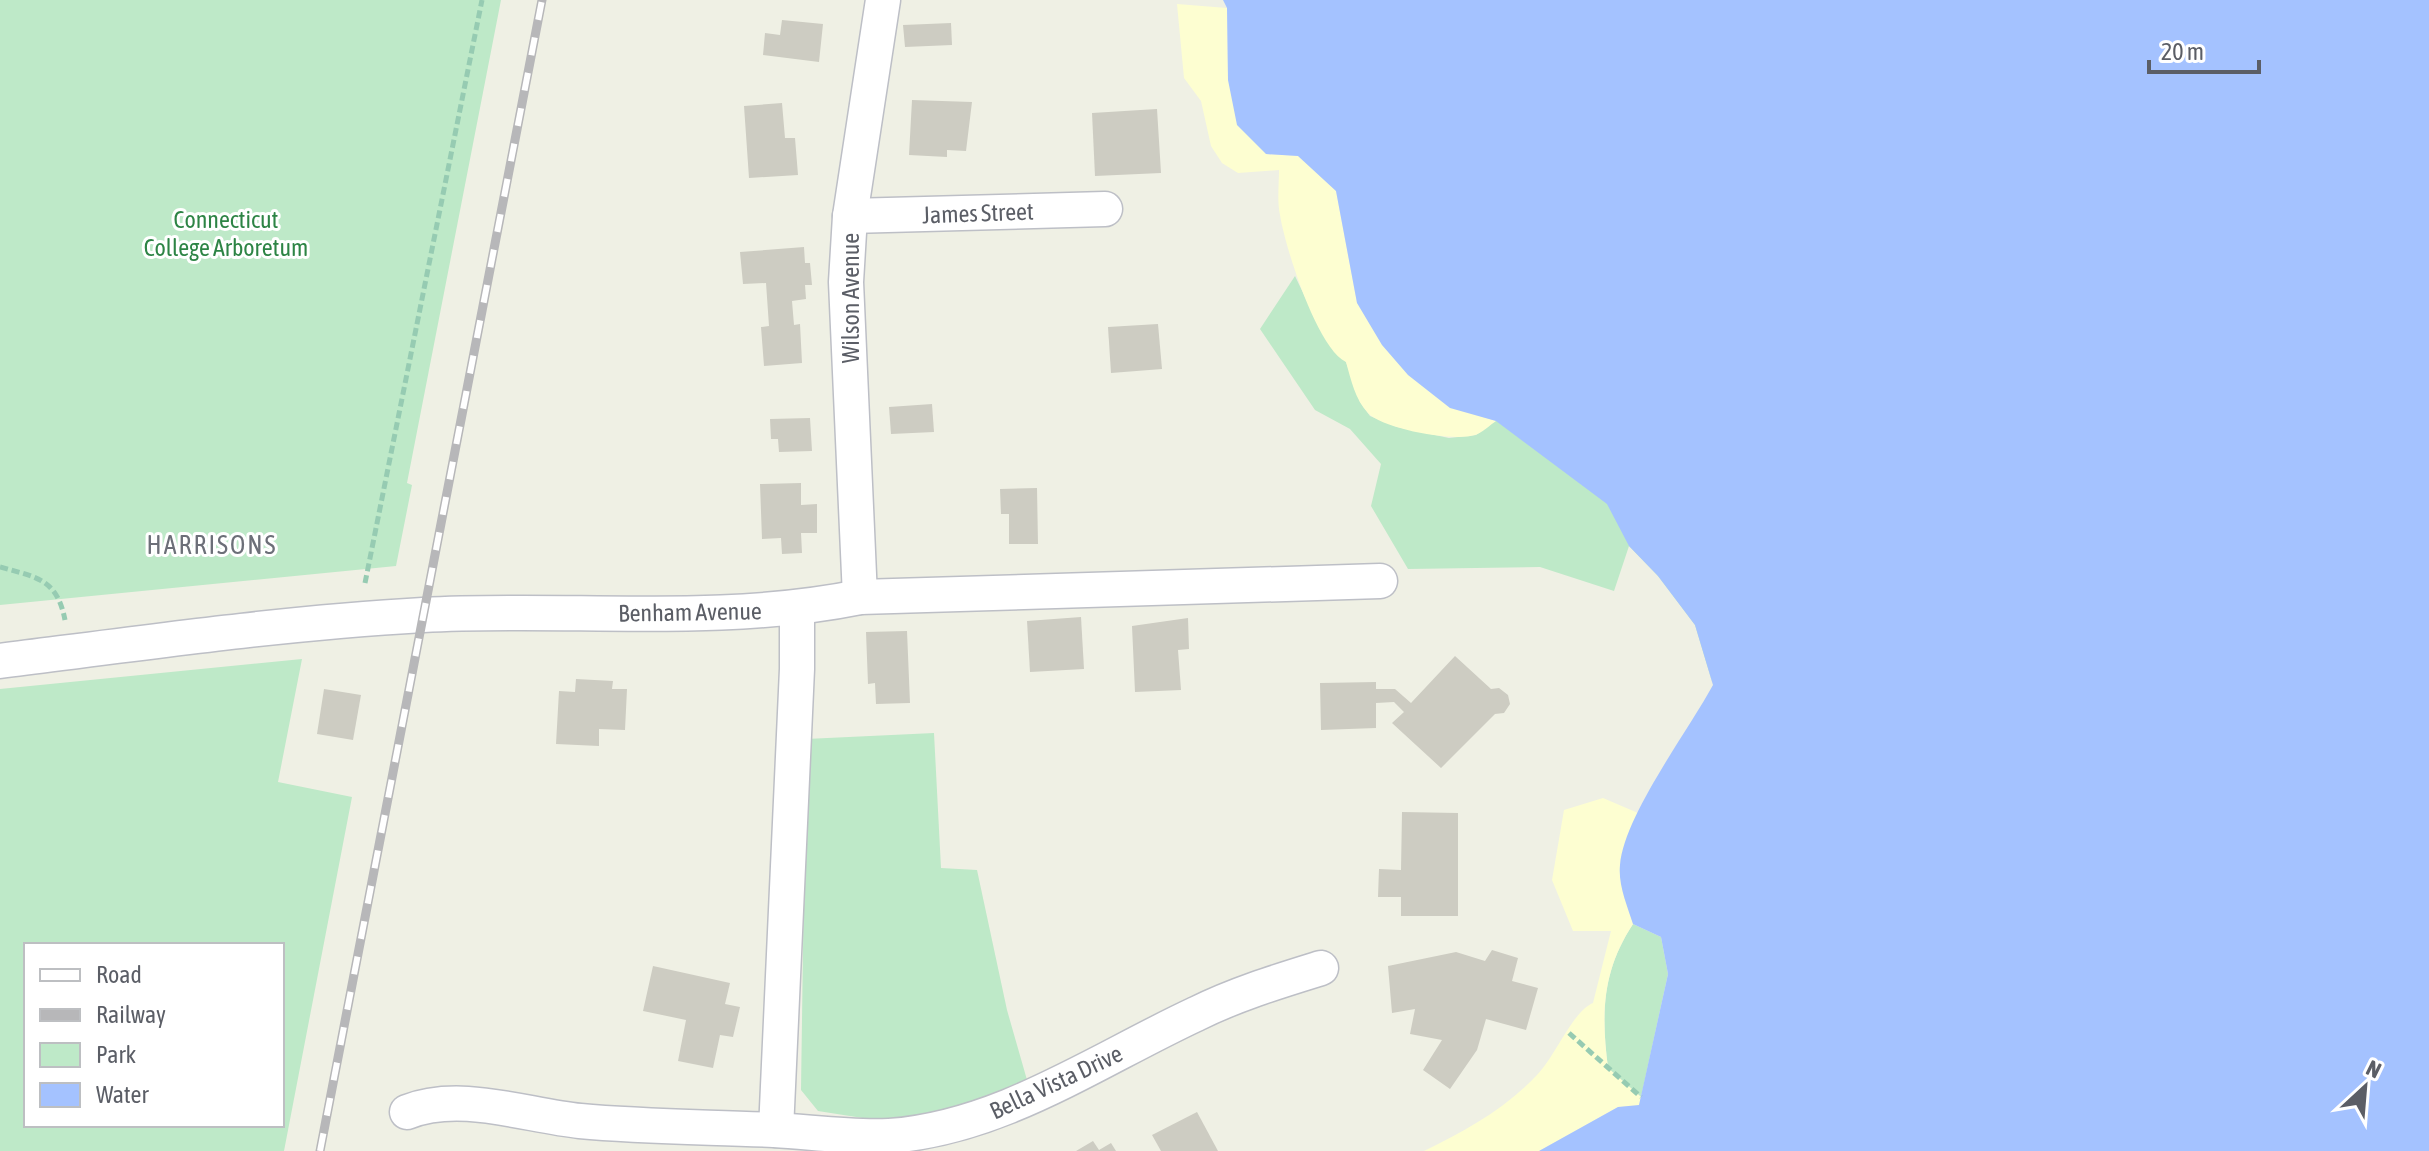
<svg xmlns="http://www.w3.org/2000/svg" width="2429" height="1151" viewBox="0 0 2429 1151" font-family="'Asap Condensed',sans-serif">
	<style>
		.green { fill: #bee9c8; fill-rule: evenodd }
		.sand { fill: #fdfed1 }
		.water { fill: #a4c2ff }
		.building { fill: #cdccc2 }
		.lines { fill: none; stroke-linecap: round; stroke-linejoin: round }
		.minor-casing { stroke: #bdbfc6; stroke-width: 37 }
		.path { stroke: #96cbb2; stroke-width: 5; stroke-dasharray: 8 4; stroke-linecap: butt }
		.minor { stroke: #fff; stroke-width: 34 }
		.rail-casing { stroke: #b7b7b9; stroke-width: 9 }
		.rail { stroke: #fff; stroke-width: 6; stroke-dasharray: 18; stroke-linecap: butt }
		.labels { text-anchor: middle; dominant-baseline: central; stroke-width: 6; stroke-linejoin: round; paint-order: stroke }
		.street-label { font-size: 24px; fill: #5b5e66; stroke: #fff }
		.park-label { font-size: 24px; fill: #2d8445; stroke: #fff }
		.neighbourhood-label { font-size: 26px; letter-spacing: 2px; fill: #6c6f78; stroke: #fff }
	</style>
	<rect width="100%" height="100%" fill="#eff0e4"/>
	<g class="green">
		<polygon points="0,0 501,0 407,483 412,485 396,566 0,605"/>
		<polygon points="1295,276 1318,324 1346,362 1360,402 1370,416 1397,427 1449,438 1476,435 1495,421 1644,415 1713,685 1695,625 1658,576 1629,546 1614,591 1540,567 1408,569 1371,506 1381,464 1350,429 1315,410 1260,329"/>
		<path d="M302 659 278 782 352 797 284 1151H0V689ZM26 945H282V1125H26Z"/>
		<polygon points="934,733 941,868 977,870 1007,1010 1027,1080 948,1115 888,1122 818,1111 801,1090 806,739"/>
		<path d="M1633 924 1661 937 1668 974 1641 1097 1608 1068C1601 1014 1602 971 1633 924Z"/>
	</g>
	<g class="sand">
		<path d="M1177 4 1227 8 1228 80 1266 154 1298 156 1336 191 1357 303 1450 407 1496 421C1490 425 1482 433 1475 435 1454 442 1383 429 1368 413 1355 399 1351 380 1346 362 1317 348 1285 247 1280 215 1277 201 1279 185 1279 170L1238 173 1222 163 1211 146 1201 101 1184 78Z"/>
		<path d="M1603 798 1638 813C1615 856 1619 880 1633 924 1602 971 1601 1014 1608 1068L1641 1097 1639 1106 1618 1107 1539 1151H1424C1465 1131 1505 1109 1537 1075 1555 1057 1572 1012 1593 1003L1611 931H1573L1552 880 1564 810Z"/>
	</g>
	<path class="water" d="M1223 0H2429V1151H1539L1618 1107 1639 1105 1668 974 1661 937 1633 924C1627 905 1618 885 1620 865 1624 816 1688 731 1713 685L1695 625 1658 576 1629 546 1607 504 1496 421 1450 408 1408 375 1382 345 1357 303 1336 191 1298 156 1266 154 1237 125 1228 80 1227 8Z"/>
	<g class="building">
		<polygon points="782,20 823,24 819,62 763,55 765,33 780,35"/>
		<polygon points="951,23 952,45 905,47 903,25"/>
		<polygon points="912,100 972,102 966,151 947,150 947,157 909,155"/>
		<polygon points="782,103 785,138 795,138 798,175 749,178 744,106"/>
		<polygon points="1157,109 1161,173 1095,176 1092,113"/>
		<polygon points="804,247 805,263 810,263 812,285 805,285 806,299 792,301 794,325 800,324 802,363 764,366 761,327 769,326 766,283 743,284 740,252"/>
		<polygon points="1158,324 1162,369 1111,373 1108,327"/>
		<polygon points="932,404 934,432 891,434 889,407"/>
		<polygon points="810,418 812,451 779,452 778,439 771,439 770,419"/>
		<polygon points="801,483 801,505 817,504 817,533 801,533 802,553 782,554 781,538 762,539 760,484"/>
		<polygon points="1037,488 1038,544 1009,544 1009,514 1001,514 1000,489"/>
		<polygon points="1081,617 1084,669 1030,672 1027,621"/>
		<polygon points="1188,618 1189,649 1178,650 1181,690 1135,692 1132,626"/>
		<polygon points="907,631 910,703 876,704 875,683 868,684 866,632"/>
		<polygon points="1455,656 1491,689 1499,688 1508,695 1510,704 1504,713 1495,714 1441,768 1392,723 1404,712 1394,702 1376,703 1376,728 1321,730 1320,683 1376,682 1376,689 1395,689 1411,703"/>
		<polygon points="576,679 613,681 612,689 627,689 625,730 599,729 599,746 556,744 559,691 575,692"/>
		<polygon points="324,689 361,695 353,740 317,734"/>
		<polygon points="1402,812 1458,813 1458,916 1401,916 1401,897 1378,897 1379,869 1401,870"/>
		<polygon points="1492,950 1518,958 1512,981 1538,988 1526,1030 1486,1019 1477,1050 1450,1089 1423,1070 1442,1040 1410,1034 1415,1009 1392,1013 1388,966 1456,952 1485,961"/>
		<polygon points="653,966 730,983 725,1004 740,1007 733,1037 720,1035 713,1068 678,1061 686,1020 643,1011"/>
		<polygon points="1197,1112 1218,1151 1161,1151 1152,1135"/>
		<polygon points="1093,1141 1099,1150 1111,1143 1116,1151 1076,1151"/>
	</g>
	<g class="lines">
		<defs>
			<g id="minor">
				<polyline points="850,216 1105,209"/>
				<polyline points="860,597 846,282 850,216 883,0"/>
				<path d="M0 661C141 643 282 623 423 615 568 607 717 626 860 597L1380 581"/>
				<path d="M407 1112C460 1091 524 1115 580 1121 644 1127 709 1127 774 1130 811 1132 851 1138 889 1136 1001 1128 1097 1060 1196 1014 1236 994 1279 981 1321 968"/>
				<polyline points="776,1130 797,669 797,610"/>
			</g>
		</defs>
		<use href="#minor" class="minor-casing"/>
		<g class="path">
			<path d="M0 567C35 577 57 578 65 620"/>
			<polyline points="365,583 482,0"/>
			<polyline points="1569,1033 1641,1097"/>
		</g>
		<use href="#minor" class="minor"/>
		<defs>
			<polyline id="rail" points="320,1151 542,0"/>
		</defs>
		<use href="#rail" class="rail-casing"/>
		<use href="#rail" class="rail"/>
	</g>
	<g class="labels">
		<g class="street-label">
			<text transform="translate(978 213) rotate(-2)">James Street</text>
			<text transform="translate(850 298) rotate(-90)">Wilson Avenue</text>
			<text transform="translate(690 612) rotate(-1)">Benham Avenue</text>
			<text transform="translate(1056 1082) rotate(-25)">Bella Vista Drive</text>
		</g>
		<g class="park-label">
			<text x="226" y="219">Connecticut<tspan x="226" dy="28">College Arboretum</tspan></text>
		</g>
		<g class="neighbourhood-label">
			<text x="212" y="545">HARRISONS</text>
		</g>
	</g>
	<rect x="24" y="943" width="260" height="184" fill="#ffffff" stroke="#bdbfc2" stroke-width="2"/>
	<rect x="40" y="969" width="40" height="12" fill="#ffffff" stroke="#bdbfc2" stroke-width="2"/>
	<text x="96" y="983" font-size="24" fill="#5b5e66">Road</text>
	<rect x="40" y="1009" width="40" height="12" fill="#b7b7b9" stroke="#bdbfc2" stroke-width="2"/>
	<text x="96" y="1023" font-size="24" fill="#5b5e66">Railway</text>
	<rect x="40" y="1043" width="40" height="24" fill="#bee9c8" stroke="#bdbfc2" stroke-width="2"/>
	<text x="96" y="1063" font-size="24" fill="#5b5e66">Park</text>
	<rect x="40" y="1083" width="40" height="24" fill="#a4c2ff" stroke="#bdbfc2" stroke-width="2"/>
	<text x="96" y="1103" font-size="24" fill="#5b5e66">Water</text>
	<g transform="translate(2365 1087) rotate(26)" stroke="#ffffff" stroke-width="6" paint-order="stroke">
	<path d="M0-6L14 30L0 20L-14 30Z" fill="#5b5e66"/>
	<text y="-12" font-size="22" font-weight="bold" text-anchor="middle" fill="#5b5e66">N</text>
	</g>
	<path d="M2149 60v12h110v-12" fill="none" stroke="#5b5e66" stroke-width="4"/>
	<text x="2161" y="60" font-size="24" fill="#5b5e66" stroke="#ffffff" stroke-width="6" paint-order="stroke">20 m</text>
</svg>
